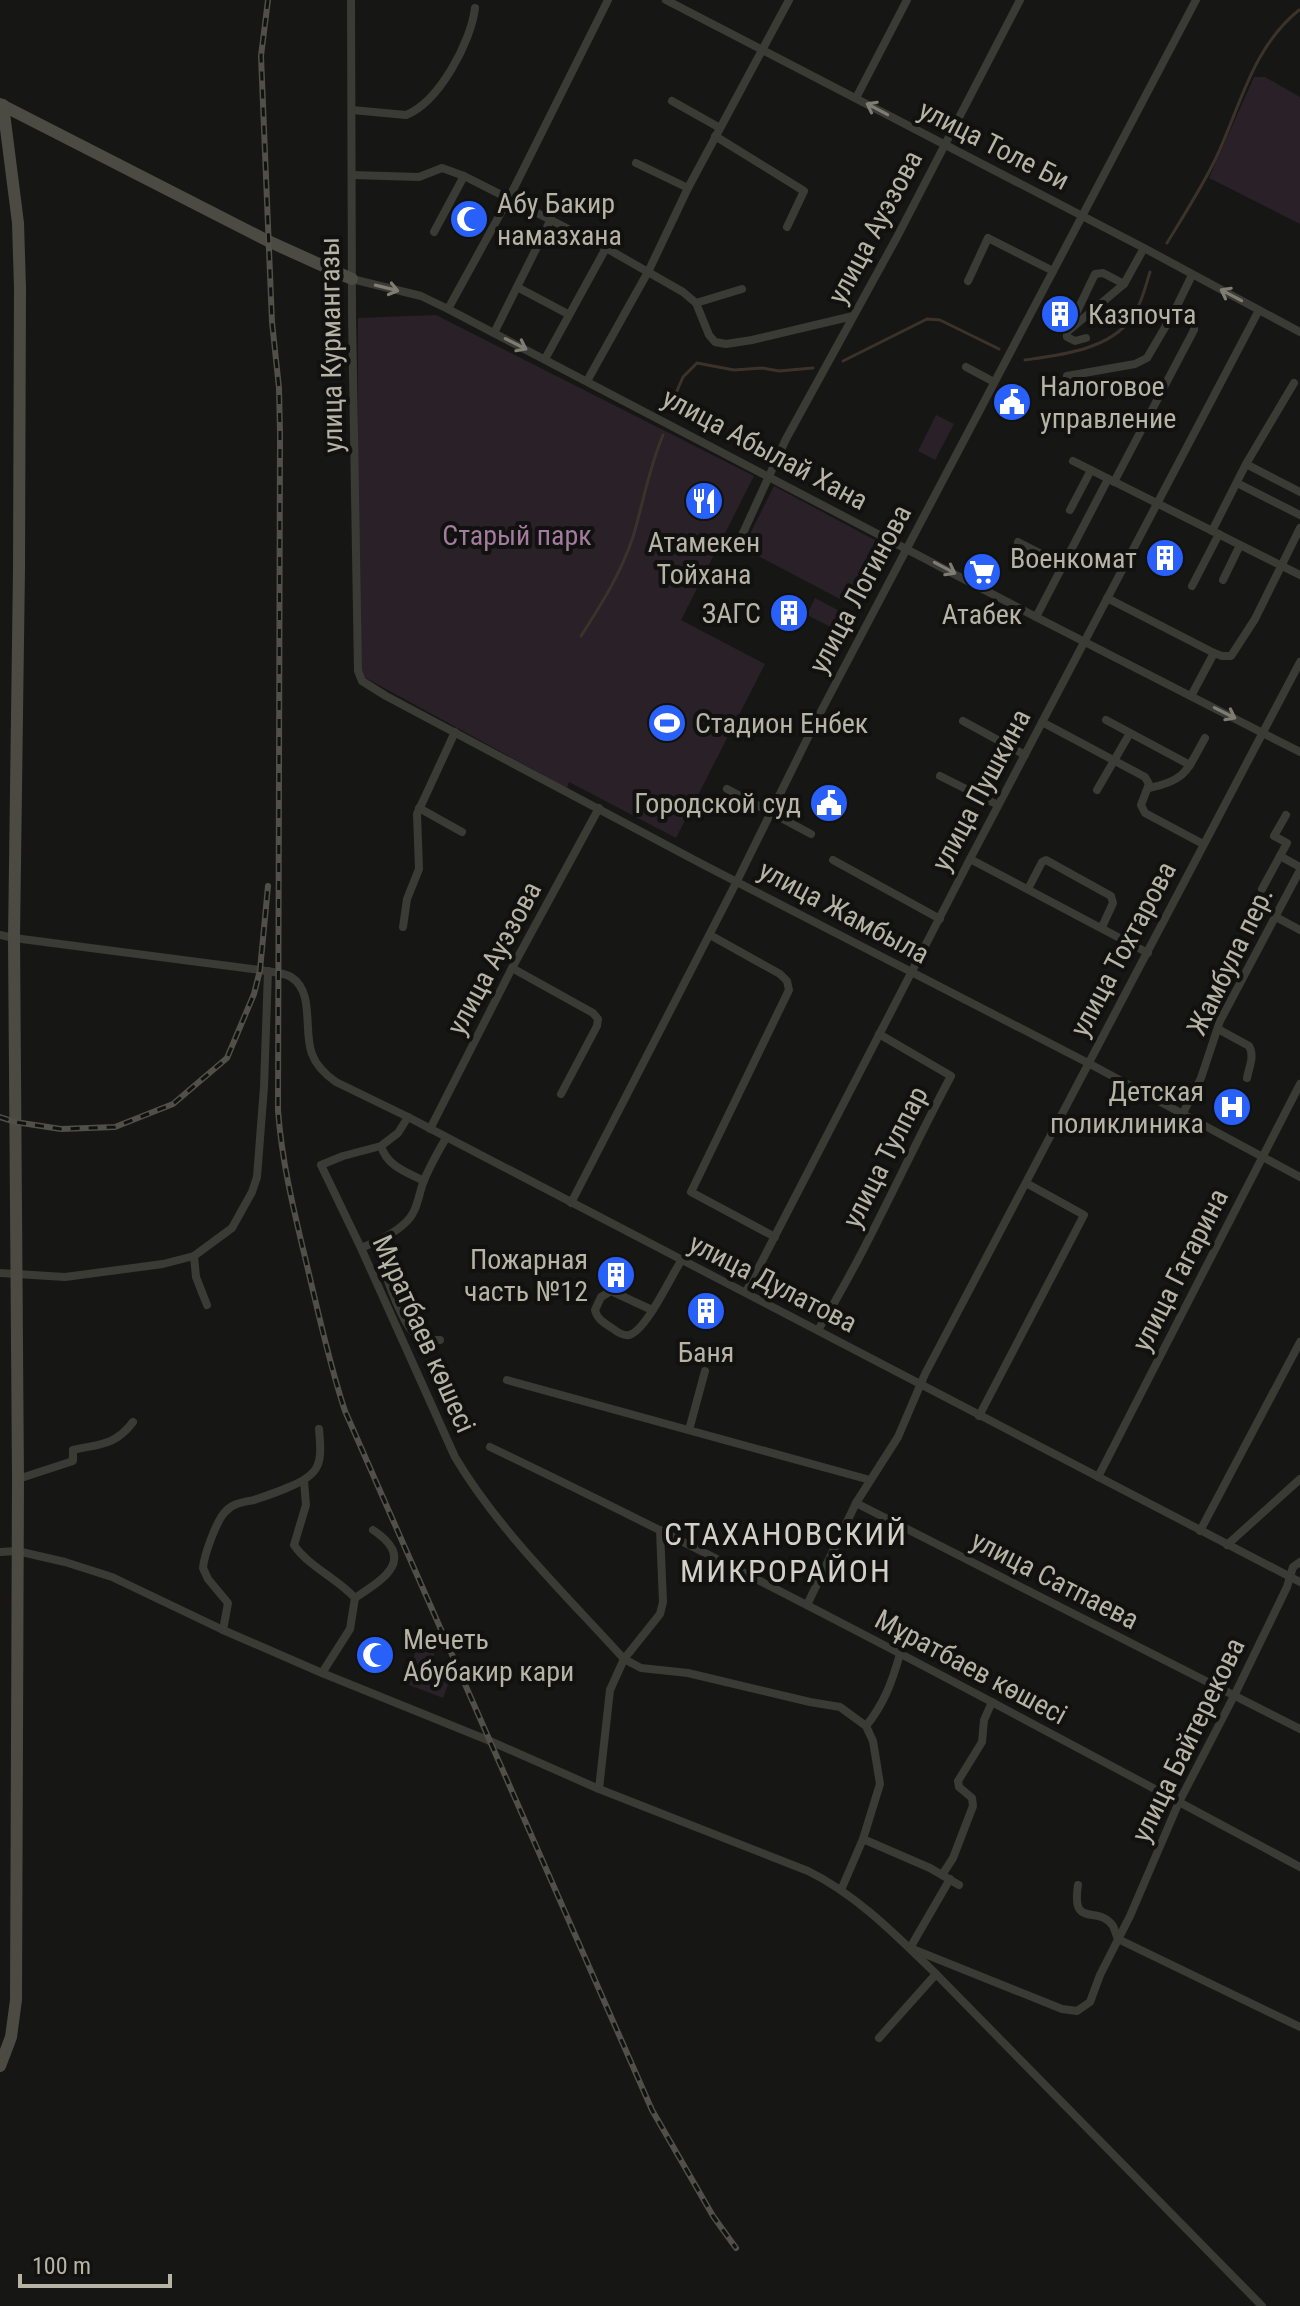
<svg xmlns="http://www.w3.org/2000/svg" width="1300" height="2306" viewBox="0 0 1300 2306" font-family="'Roboto Condensed',sans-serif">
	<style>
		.green { fill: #292028 }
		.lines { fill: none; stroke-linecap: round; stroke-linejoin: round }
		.stream { stroke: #3b332a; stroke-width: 3 }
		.street { stroke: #3b3b35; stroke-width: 8 }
		.secondary { stroke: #4b4a43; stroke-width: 12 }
		.rail-casing { stroke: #504f48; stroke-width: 6 }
		.rail { stroke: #11110f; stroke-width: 3; stroke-dasharray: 9; stroke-linecap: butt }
		.oneway { stroke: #7f7d73 }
		.labels { text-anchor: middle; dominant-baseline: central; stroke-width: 8; stroke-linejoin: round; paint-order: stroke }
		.street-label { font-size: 28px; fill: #b7b3a5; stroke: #11110f }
		.poi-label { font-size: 28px; fill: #b7b3a5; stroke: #11110f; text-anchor: start }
		.park-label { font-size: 28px; fill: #a37b9e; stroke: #11110f }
		.quarter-label { font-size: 32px; letter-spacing: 2px; fill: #d3d1c7; stroke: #11110f }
	</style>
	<rect width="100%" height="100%" fill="#161614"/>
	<g class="green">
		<polygon points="1254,77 1265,77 1300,97 1300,224 1209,178"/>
		<polygon points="436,315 754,476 681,620 765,664 676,838 569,782 567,788 362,676 358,569 358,318"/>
		<polygon points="936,415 954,424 935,460 918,451"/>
		<polygon points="774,486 886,546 855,607 743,548"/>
		<polygon points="815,598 849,616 841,632 807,615"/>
		<polygon points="418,1645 435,1652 430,1669 451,1677 443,1698 404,1683"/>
	</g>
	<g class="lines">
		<g class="stream">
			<path d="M1167 243C1184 215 1202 187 1216 158 1241 105 1252 48 1299 10"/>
			<path d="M1025 360C1060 355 1108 350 1131 319 1141 305 1145 288 1150 272"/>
			<polyline points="843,361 927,319 940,320 999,349"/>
			<polyline points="673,400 683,377 697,363 734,370 762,368 779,371 813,368"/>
			<path d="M581 636C601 605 621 573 633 537 643 503 649 468 663 435"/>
		</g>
		<g class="street">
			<polyline points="351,0 352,315 358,671 362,681 386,696 702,864 1090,1064 1300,1177"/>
			<polyline points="666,0 1144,248 1300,332"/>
			<polyline points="856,98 907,0"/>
			<polyline points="672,101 720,128"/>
			<path d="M352 110 406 115C439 102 471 42 475 8"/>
			<polyline points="715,136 804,191 787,227"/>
			<polyline points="636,163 688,188"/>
			<polyline points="352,175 419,177 442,168 464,176 606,248 683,292 696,303 709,335 715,342 726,344 752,340 853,316"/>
			<polyline points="434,232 464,176"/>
			<polyline points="352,279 421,296 448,309 1036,617 1300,752"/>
			<polyline points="968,281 988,238 1053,271"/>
			<polyline points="517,287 568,314"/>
			<polyline points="696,303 742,289"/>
			<polyline points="448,309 509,198 608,0"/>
			<polyline points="1069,328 1095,274 1103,273 1124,284"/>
			<polyline points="1067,332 1124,284 1144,248"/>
			<polyline points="1067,332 1067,337 1075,341 1086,338"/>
			<polyline points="494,333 551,219"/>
			<polyline points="545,359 606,248"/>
			<polyline points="966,367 994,382"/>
			<polyline points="1067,376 1135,364 1147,358 1174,312 1192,275"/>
			<polyline points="587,381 649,270 688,188 789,0"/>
			<polyline points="1073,461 1300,575"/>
			<polyline points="1246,464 1300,492"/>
			<polyline points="1114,482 1194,330 1194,324 1174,312"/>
			<polyline points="1237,483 1300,515"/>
			<polyline points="1070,510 1091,470"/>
			<polyline points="1212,531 1246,464 1294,383"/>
			<polyline points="1018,542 1063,565"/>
			<polyline points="738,544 786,439 897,237 1020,0"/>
			<polyline points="1223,580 1240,545"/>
			<polyline points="1192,586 1219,534"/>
			<polyline points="1107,598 1214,653 1222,656 1231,656 1255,619 1300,528"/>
			<polyline points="1036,617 1108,479"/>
			<polyline points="1191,696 1214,653"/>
			<polyline points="1106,720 1190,765"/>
			<polyline points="963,721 1025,755"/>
			<polyline points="1042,722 1145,777 1149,784 1141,805 1145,813 1203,844"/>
			<polyline points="940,776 998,805"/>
			<path d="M1149 788C1187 780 1187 770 1205 738"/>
			<polyline points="727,789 811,834"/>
			<polyline points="1097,790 1130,733"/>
			<polyline points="419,808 462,832"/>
			<polyline points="1280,856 1300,867"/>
			<polyline points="970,859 1148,953"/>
			<polyline points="833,860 940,919"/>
			<polyline points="1028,889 1042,862 1046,860 1111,896 1113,903 1102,927"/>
			<polyline points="1262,889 1287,843 1274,836 1286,815"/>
			<polyline points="1276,917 1300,930"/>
			<polyline points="403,927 407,899 419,869 417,814 455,732"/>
			<path d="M0 935 14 938 260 970C269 972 283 972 291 977 315 992 303 1031 312 1054 316 1065 326 1075 336 1082L408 1117 1300 1582"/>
			<polyline points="710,935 780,974 787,981 789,990 691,1192 775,1237"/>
			<polyline points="512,968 593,1013 598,1019 597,1026 561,1094"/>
			<path d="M1218 1029 1249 1046C1255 1056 1249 1067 1247 1078"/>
			<polyline points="1182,1115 1201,1078 1220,1021 1300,870"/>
			<path d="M408 1117 398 1133 381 1146 343 1156 321 1165 361 1248 455 1457C499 1531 566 1595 624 1659L641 1668 688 1673 810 1702 840 1707 866 1726 873 1741 880 1784 863 1839 841 1890"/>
			<polyline points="430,1129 512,968 599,808"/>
			<path d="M381 1146C387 1166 406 1172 424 1181"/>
			<polyline points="571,1203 737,881 818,717 1196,0"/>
			<path d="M375 1243C382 1263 400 1323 416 1335 422 1341 432 1340 440 1340"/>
			<path d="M361 1248C376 1242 394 1234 405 1223 417 1213 418 1197 423 1183 429 1167 438 1152 446 1138"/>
			<polyline points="194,1256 196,1277 207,1305"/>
			<polyline points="0,1273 65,1277 163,1264 194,1256 232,1228 252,1192 257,1177 264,1087 268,971"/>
			<polyline points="746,1292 970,859 1259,310"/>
			<path d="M652 1310 611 1291 601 1297 595 1310C597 1319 604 1323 612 1328 617 1332 623 1336 629 1335 646 1331 671 1276 681 1261"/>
			<path d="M818 1330C868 1249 906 1160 951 1076L879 1034"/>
			<polyline points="507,1380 870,1480"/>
			<polyline points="979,1416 1084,1215 1026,1183"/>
			<polyline points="689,1430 705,1371"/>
			<path d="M490 1447C764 1578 1032 1723 1300 1867"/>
			<polyline points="1098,1477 1300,1084"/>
			<path d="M18 1479 73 1461V1450C99 1444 115 1446 133 1422"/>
			<path d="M304 1481 306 1505 294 1545C309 1567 337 1578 355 1598L350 1629 322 1673"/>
			<polyline points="856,1503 1300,1729"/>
			<polyline points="1200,1531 1300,1342"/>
			<polyline points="1227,1545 1300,1479"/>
			<path d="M0 1552 17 1551 65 1562 112 1577 223 1630 322 1673 490 1741 599 1789 808 1871C857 1895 897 1936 936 1974L1262 2306"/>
			<path d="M355 1598C384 1579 417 1559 373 1530"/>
			<polyline points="807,1605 856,1503 898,1437 925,1374 1300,662"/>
			<path d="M223 1630 228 1603 208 1579 203 1568C204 1555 217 1519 226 1511 233 1503 245 1502 254 1500 266 1496 278 1492 289 1487 322 1474 322 1462 319 1429"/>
			<path d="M866 1726C884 1704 892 1682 900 1654"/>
			<polyline points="599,1789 610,1690 624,1659 660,1614 663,1602 660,1530"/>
			<polyline points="863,1839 930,1868 959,1885"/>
			<polyline points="942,1875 953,1858 973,1806 972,1798 959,1787 958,1781 982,1742 984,1720 992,1702"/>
			<path d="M1078 1885C1071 1930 1098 1904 1113 1926 1115 1930 1116 1935 1118 1939L1300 2027"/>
			<polyline points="910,1948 950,1879"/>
			<polyline points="915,1950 1062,2009 1077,2011 1090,2002 1100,1975 1130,1916 1179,1802 1235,1694 1287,1587 1293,1567 1300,1562"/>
			<polyline points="879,2038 936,1974"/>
		</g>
		<g class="secondary">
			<polyline points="0,104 268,241 352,279"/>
			<polyline points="0,2066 11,2037 16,2000 18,1479 14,938 19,568 20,288 18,223 3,105"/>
		</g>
		<defs>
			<g id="rail">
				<path d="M268 0 261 56 272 322 279 388 280 433 278 1110C282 1166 296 1219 309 1274 320 1320 330 1366 345 1411L652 2110 713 2216 736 2248"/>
				<polyline points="0,1117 15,1122 61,1129 115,1127 173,1104 227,1058 254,994 260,970 268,886"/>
			</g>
		</defs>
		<use href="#rail" class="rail-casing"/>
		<use href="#rail" class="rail"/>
	</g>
	<defs><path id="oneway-shaft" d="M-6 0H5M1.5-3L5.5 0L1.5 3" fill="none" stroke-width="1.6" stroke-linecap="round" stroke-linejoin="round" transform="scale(2)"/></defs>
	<g class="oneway">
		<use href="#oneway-shaft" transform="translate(877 109) rotate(-152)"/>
		<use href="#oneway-shaft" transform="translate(387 288) rotate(14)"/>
		<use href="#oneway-shaft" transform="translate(1231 295) rotate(-152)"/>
		<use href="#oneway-shaft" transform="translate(516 344) rotate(27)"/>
		<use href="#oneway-shaft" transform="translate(945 568) rotate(28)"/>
		<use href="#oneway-shaft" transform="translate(1225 713) rotate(27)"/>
	</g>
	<defs>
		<symbol id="mosque-disc" viewBox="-11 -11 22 22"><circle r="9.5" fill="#2960f9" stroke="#11110f"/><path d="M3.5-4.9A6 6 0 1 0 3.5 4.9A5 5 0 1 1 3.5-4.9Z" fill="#fff"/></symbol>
		<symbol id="building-disc" viewBox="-11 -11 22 22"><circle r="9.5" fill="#2960f9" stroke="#11110f"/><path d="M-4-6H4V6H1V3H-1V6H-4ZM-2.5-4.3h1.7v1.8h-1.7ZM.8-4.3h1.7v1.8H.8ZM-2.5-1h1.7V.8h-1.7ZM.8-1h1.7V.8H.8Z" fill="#fff"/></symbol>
		<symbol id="civic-disc" viewBox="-11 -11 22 22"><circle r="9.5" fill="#2960f9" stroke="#11110f"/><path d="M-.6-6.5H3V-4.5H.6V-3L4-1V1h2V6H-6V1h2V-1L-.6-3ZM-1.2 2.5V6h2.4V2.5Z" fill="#fff"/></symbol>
		<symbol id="restaurant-disc" viewBox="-11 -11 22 22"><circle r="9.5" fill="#2960f9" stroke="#11110f"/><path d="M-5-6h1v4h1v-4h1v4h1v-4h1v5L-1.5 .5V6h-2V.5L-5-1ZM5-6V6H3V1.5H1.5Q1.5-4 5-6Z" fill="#fff"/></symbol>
		<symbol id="supermarket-disc" viewBox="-11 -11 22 22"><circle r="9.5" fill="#2960f9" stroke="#11110f"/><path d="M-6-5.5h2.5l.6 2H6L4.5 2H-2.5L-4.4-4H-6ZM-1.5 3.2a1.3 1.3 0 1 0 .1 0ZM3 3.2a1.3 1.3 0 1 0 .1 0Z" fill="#fff"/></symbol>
		<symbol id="stadium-disc" viewBox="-11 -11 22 22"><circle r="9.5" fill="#2960f9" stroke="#11110f"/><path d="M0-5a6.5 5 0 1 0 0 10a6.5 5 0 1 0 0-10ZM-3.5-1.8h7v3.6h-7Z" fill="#fff"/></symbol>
		<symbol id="hospital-disc" viewBox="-11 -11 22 22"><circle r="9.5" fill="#2960f9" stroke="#11110f"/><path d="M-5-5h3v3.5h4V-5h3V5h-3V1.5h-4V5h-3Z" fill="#fff"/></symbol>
	</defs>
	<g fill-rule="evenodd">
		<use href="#mosque-disc" x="447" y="197" width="44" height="44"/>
		<use href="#building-disc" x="1038" y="292" width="44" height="44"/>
		<use href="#civic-disc" x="990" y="380" width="44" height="44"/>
		<use href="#restaurant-disc" x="682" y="479" width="44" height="44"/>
		<use href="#building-disc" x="1143" y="536" width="44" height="44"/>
		<use href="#supermarket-disc" x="960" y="550" width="44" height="44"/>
		<use href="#building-disc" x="767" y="591" width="44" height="44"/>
		<use href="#stadium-disc" x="645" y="701" width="44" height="44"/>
		<use href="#civic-disc" x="807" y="781" width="44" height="44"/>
		<use href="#hospital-disc" x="1210" y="1085" width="44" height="44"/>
		<use href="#building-disc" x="594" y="1253" width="44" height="44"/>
		<use href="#building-disc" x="684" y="1289" width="44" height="44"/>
		<use href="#mosque-disc" x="353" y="1633" width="44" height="44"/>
	</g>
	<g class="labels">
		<g class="street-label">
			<text transform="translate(994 145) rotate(27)">улица Толе Би</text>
			<text transform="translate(875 227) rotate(-62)">улица Ауэзова</text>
			<text transform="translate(331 345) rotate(-91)">улица Курмангазы</text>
			<text transform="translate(765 449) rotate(28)">улица Абылай Хана</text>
			<text transform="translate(860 589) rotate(-62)">улица Логинова</text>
			<text transform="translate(981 790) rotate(-62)">улица Пушкина</text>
			<text transform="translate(844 912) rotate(28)">улица Жамбыла</text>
			<text transform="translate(1123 949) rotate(-62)">улица Тохтарова</text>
			<text transform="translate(494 958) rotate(-62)">улица Ауэзова</text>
			<text transform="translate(1230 961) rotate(-64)">Жамбула пер.</text>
			<text transform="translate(885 1157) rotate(-63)">улица Тулпар</text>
			<text transform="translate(1180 1270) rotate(-63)">улица Гагарина</text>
			<text transform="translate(773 1283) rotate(27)">улица Дулатова</text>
			<text transform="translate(424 1334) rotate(66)">Мұратбаев көшесі</text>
			<text transform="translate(1055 1580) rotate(27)">улица Сатпаева</text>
			<text transform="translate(971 1667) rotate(28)">Мұратбаев көшесі</text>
			<text transform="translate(1188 1740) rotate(-64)">улица Байтерекова</text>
		</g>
		<g class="poi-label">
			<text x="497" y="203">Абу Бакир<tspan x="497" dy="32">намазхана</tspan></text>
			<text x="1088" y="314">Казпочта</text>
			<text x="1040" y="386">Налоговое<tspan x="1040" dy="32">управление</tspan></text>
			<text x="704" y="542" text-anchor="middle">Атамекен<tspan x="704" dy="32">Тойхана</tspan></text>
			<text x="1137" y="558" text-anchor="end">Военкомат</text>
			<text x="761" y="613" text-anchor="end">ЗАГС</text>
			<text x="982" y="614" text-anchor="middle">Атабек</text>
			<text x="695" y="723">Стадион Енбек</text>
			<text x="801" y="803" text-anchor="end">Городской суд</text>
			<text x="1204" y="1091" text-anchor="end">Детская<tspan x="1204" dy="32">поликлиника</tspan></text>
			<text x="588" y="1259" text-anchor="end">Пожарная<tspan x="588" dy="32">часть №12</tspan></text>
			<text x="706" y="1352" text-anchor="middle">Баня</text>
			<text x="403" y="1639">Мечеть<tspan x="403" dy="32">Абубакир кари</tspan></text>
		</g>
		<g class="park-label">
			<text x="517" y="535">Старый парк</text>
		</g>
		<g class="quarter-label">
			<text x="786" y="1534">СТАХАНОВСКИЙ<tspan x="786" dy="37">МИКРОРАЙОН</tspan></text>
		</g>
	</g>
	<path d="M20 2274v12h150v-12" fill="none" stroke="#b7b3a5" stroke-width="4"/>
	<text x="32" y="2274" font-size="24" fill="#b7b3a5" stroke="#11110f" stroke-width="6" paint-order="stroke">100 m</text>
</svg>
